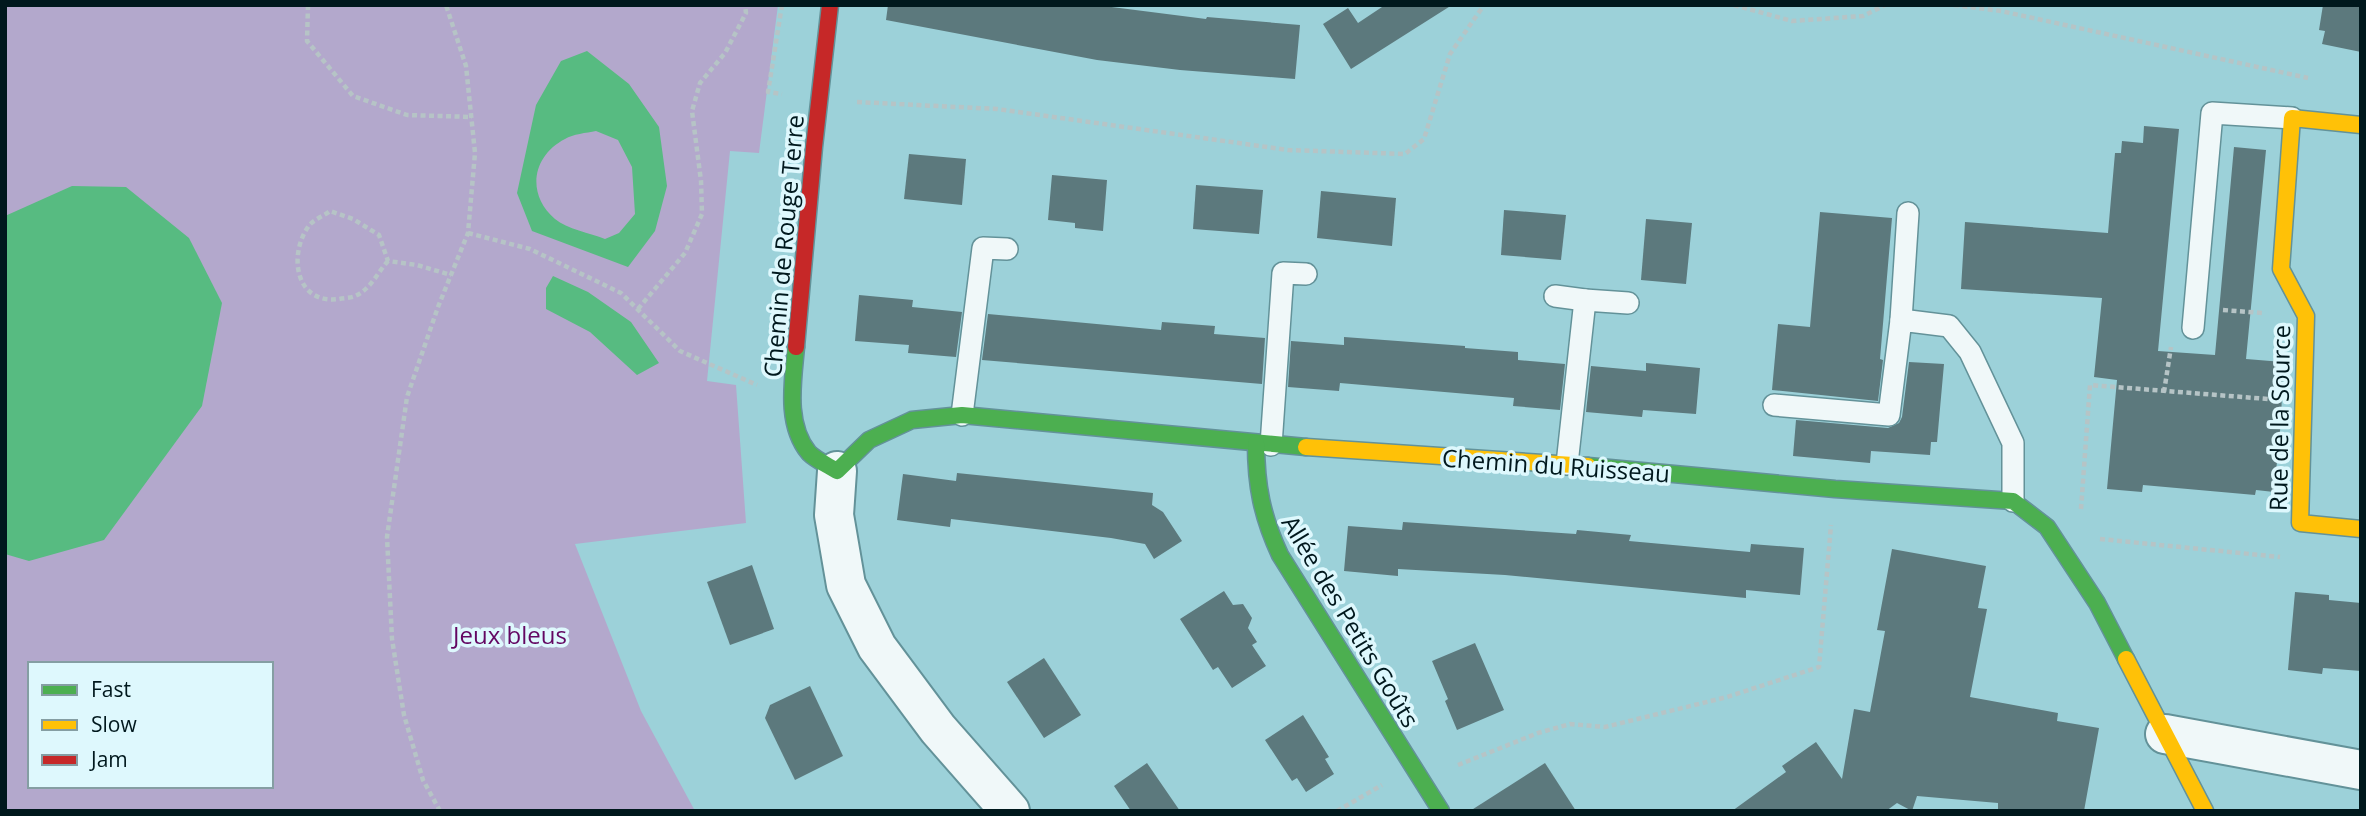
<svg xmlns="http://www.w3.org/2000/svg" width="2366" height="816" viewBox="0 0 2366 816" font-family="'Open Sans',sans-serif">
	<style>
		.green { fill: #b3a8cc; fill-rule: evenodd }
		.water { fill: #57bb81; fill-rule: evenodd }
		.building { fill: #5c797d }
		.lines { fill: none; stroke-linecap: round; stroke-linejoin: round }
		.lane-casing { stroke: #639299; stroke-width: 24 }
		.street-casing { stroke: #639299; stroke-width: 42 }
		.fast-casing { stroke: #639299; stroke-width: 19 }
		.slow-casing { stroke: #639299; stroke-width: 19 }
		.jam-casing { stroke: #639299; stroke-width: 19 }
		.path { stroke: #b6c4c6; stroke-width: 4.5; stroke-dasharray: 5 3.5; stroke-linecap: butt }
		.lane { stroke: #f0f8f9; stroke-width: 21 }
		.street { stroke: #f0f8f9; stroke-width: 38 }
		.fast { stroke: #4caf50; stroke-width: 16 }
		.slow { stroke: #ffc107; stroke-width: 16 }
		.jam { stroke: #c62828; stroke-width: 16 }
		.labels { text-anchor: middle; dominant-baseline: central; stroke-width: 7; stroke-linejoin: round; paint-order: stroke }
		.street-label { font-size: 24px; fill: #00181d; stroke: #def8fd }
		.park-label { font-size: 24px; fill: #630762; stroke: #def8fd }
	</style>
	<rect width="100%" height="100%" fill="#9cd1d9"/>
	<path class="green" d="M5 5H778L759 153 730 151 707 381 736 385 746 523 575 544 641 711 695 811H5ZM30 664H271V786H30Z"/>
	<g class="water">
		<path d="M587 51 629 84 659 127 667 186 655 231 628 267 532 231 517 193 536 105 561 61ZM596 131 618 140 632 167 635 214 619 233 605 239C590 233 567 229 555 219 526 194 532 156 565 139 573 134 586 133 596 131Z"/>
		<polygon points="72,186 126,187 189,238 222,303 202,406 104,540 29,561 5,554 5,216"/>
		<polygon points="553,276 588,292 631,322 659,363 637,375 590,332 546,309 546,288"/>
	</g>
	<g class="building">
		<polygon points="888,5 1096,5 1206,19 1207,17 1300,25 1295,79 1180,70 1097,60 886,20"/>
		<polygon points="1385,5 1452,5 1351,69 1323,24 1348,8 1358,23"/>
		<polygon points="2323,5 2361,5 2361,52 2322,44 2325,31 2319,30"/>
		<polygon points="2144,126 2179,129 2158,351 2215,355 2234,147 2266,150 2246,359 2283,362 2281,421 2274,492 2256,490 2255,495 2143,485 2142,492 2107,489 2117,380 2094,377 2102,298 1961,289 1965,222 2108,233 2115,153 2121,153 2122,141 2143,143"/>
		<polygon points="909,154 966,159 962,205 904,199"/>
		<polygon points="1052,175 1107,180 1103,231 1075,228 1075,223 1048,220"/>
		<polygon points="1196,185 1263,190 1259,234 1193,229"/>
		<polygon points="1321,191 1396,198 1392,246 1317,238"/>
		<polygon points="1504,210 1566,215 1561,260 1501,255"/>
		<polygon points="1820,212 1892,218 1880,359 1883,360 1878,401 1772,390 1778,324 1810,327"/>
		<polygon points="1646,219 1692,223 1686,284 1641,280"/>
		<polygon points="859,295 913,300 912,307 962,312 956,357 908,353 909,345 855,341"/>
		<polygon points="988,314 1161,330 1162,322 1215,326 1214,334 1265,338 1262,384 982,360"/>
		<polygon points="1344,337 1465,346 1465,348 1518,352 1518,360 1565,364 1560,410 1513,406 1514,398 1340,383 1339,391 1288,387 1291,341 1344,345"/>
		<polygon points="1909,362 1944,364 1937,442 1931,442 1930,455 1871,451 1870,463 1793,456 1796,420 1888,428 1899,423 1902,417"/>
		<polygon points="1646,363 1700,368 1696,414 1643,410 1642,417 1586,412 1591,366 1646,371"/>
		<polygon points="957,473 1153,493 1152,505 1163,512 1182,541 1154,559 1145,544 1111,538 951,519 950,527 897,520 903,474 956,481"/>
		<polygon points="1403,522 1576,534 1577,530 1631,535 1629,541 1750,552 1751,544 1804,548 1800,595 1746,590 1746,598 1505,575 1398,569 1398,576 1344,571 1348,526 1402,530"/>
		<polygon points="1892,549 1986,566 1978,608 1987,609 1970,697 2058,713 2057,721 2099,728 2084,811 1998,811 1998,803 1917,796 1912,811 1897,803 1886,811 1732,811 1786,772 1782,766 1816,742 1842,779 1854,709 1870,712 1885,631 1877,630"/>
		<polygon points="752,565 774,629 730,645 707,582"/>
		<polygon points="1224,591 1233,605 1243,604 1252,618 1248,628 1257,642 1252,645 1266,666 1232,688 1218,667 1213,670 1180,619"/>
		<polygon points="2295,592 2329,595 2329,600 2361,603 2361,671 2323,668 2322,674 2288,670"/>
		<polygon points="1475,643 1504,710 1457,730 1445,701 1448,699 1432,661"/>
		<polygon points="1044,658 1081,715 1044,738 1007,682"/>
		<polygon points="810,686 843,756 795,780 765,718 770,705"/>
		<polygon points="1303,715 1329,757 1325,759 1334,774 1306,792 1297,778 1292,781 1265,740"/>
		<polygon points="1147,763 1180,811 1131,811 1114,786"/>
		<polygon points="1545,763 1576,811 1470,811"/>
	</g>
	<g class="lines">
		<defs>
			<g id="lane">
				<polyline points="1555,296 1585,300"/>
				<polyline points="1901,320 1908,213"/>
				<polyline points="2193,328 2212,113 2292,118"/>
				<polyline points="1774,405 1889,415 1901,320 1949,326 1970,352 2013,443 2013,501"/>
				<polyline points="962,415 983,248 1007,249"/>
				<polyline points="1271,445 1283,273 1306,274"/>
				<polyline points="1567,464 1585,300 1628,303"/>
			</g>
			<g id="street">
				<polyline points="837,471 834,515 846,585 877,647 938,729 1010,811"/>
				<polyline points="2165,734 2361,770"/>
			</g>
			<g id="fast">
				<path d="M796 347C793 381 785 424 809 453 816 460 829 466 837 471L869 440 912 420 962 415 1306 447"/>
				<path d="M1256 443C1256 486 1262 516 1280 555L1441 811"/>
				<polyline points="1588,466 1835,489 2013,501 2047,527 2097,603 2126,659"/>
			</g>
			<g id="slow">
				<polyline points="2361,125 2292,118 2281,269 2306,316 2300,523 2361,529"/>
				<polyline points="1306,447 1588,466"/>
				<polyline points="2126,659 2205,811"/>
			</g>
			<polyline id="jam" points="796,347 814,147 830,5"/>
		</defs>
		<use href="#lane" class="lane-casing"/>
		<use href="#street" class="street-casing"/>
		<use href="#fast" class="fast-casing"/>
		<use href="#slow" class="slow-casing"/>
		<use href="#jam" class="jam-casing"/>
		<g class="path">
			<polyline points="308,5 307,41 353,96 407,115 472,117"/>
			<polyline points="782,5 768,92 782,94"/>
			<polyline points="1734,5 1792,21 1863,16 1885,5"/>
			<polyline points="1954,5 2001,11 2308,78"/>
			<polyline points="857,102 997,109 1288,150 1405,154 1424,139 1450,54 1484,5"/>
			<polyline points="468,233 530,249 621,293 680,351 757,385"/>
			<path d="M388 261C378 272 370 290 355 296 351 298 344 298 339 299 296 305 288 256 308 227 312 220 324 216 330 211L353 219 379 235 388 261 417 265 451 275"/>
			<polyline points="638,309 685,253 702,214 701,181 692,111 700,83 725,53 746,13 745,5"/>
			<polyline points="2223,310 2263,313"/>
			<polyline points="2164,392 2171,347"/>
			<polyline points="2081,509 2090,385 2268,399"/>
			<polyline points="2100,539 2280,557"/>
			<polyline points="1458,765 1538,733 1570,724 1605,727 1727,697 1819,667 1831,525"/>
			<polyline points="440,811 423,780 404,715 392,639 387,537 407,397 438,307 468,233 475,153 466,66 446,5"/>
			<polyline points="1337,811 1382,785"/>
		</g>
		<use href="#lane" class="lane"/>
		<use href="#street" class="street"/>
		<use href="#fast" class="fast"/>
		<use href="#slow" class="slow"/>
		<use href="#jam" class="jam"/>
	</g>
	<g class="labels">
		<g class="street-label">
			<text transform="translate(783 246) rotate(-85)">Chemin de Rouge Terre</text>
			<text transform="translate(2279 418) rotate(-89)">Rue de la Source</text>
			<text transform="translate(1556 465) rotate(4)">Chemin du Ruisseau</text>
			<text transform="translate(1351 621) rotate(59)">Allée des Petits Goûts</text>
		</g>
		<g class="park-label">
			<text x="510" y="634">Jeux bleus</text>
		</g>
	</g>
	<rect width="2366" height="816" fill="none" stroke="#00181d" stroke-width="14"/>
	<rect x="28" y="662" width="245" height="126" fill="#def8fd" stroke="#859ea3" stroke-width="2"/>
	<rect x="42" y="685" width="35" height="10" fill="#4caf50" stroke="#859ea3" stroke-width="2"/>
	<text x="91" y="697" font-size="21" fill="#00181d">Fast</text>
	<rect x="42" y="720" width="35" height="10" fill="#ffc107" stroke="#859ea3" stroke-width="2"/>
	<text x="91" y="732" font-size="21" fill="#00181d">Slow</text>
	<rect x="42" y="755" width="35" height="10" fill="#c62828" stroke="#859ea3" stroke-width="2"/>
	<text x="91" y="767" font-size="21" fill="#00181d">Jam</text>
</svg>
